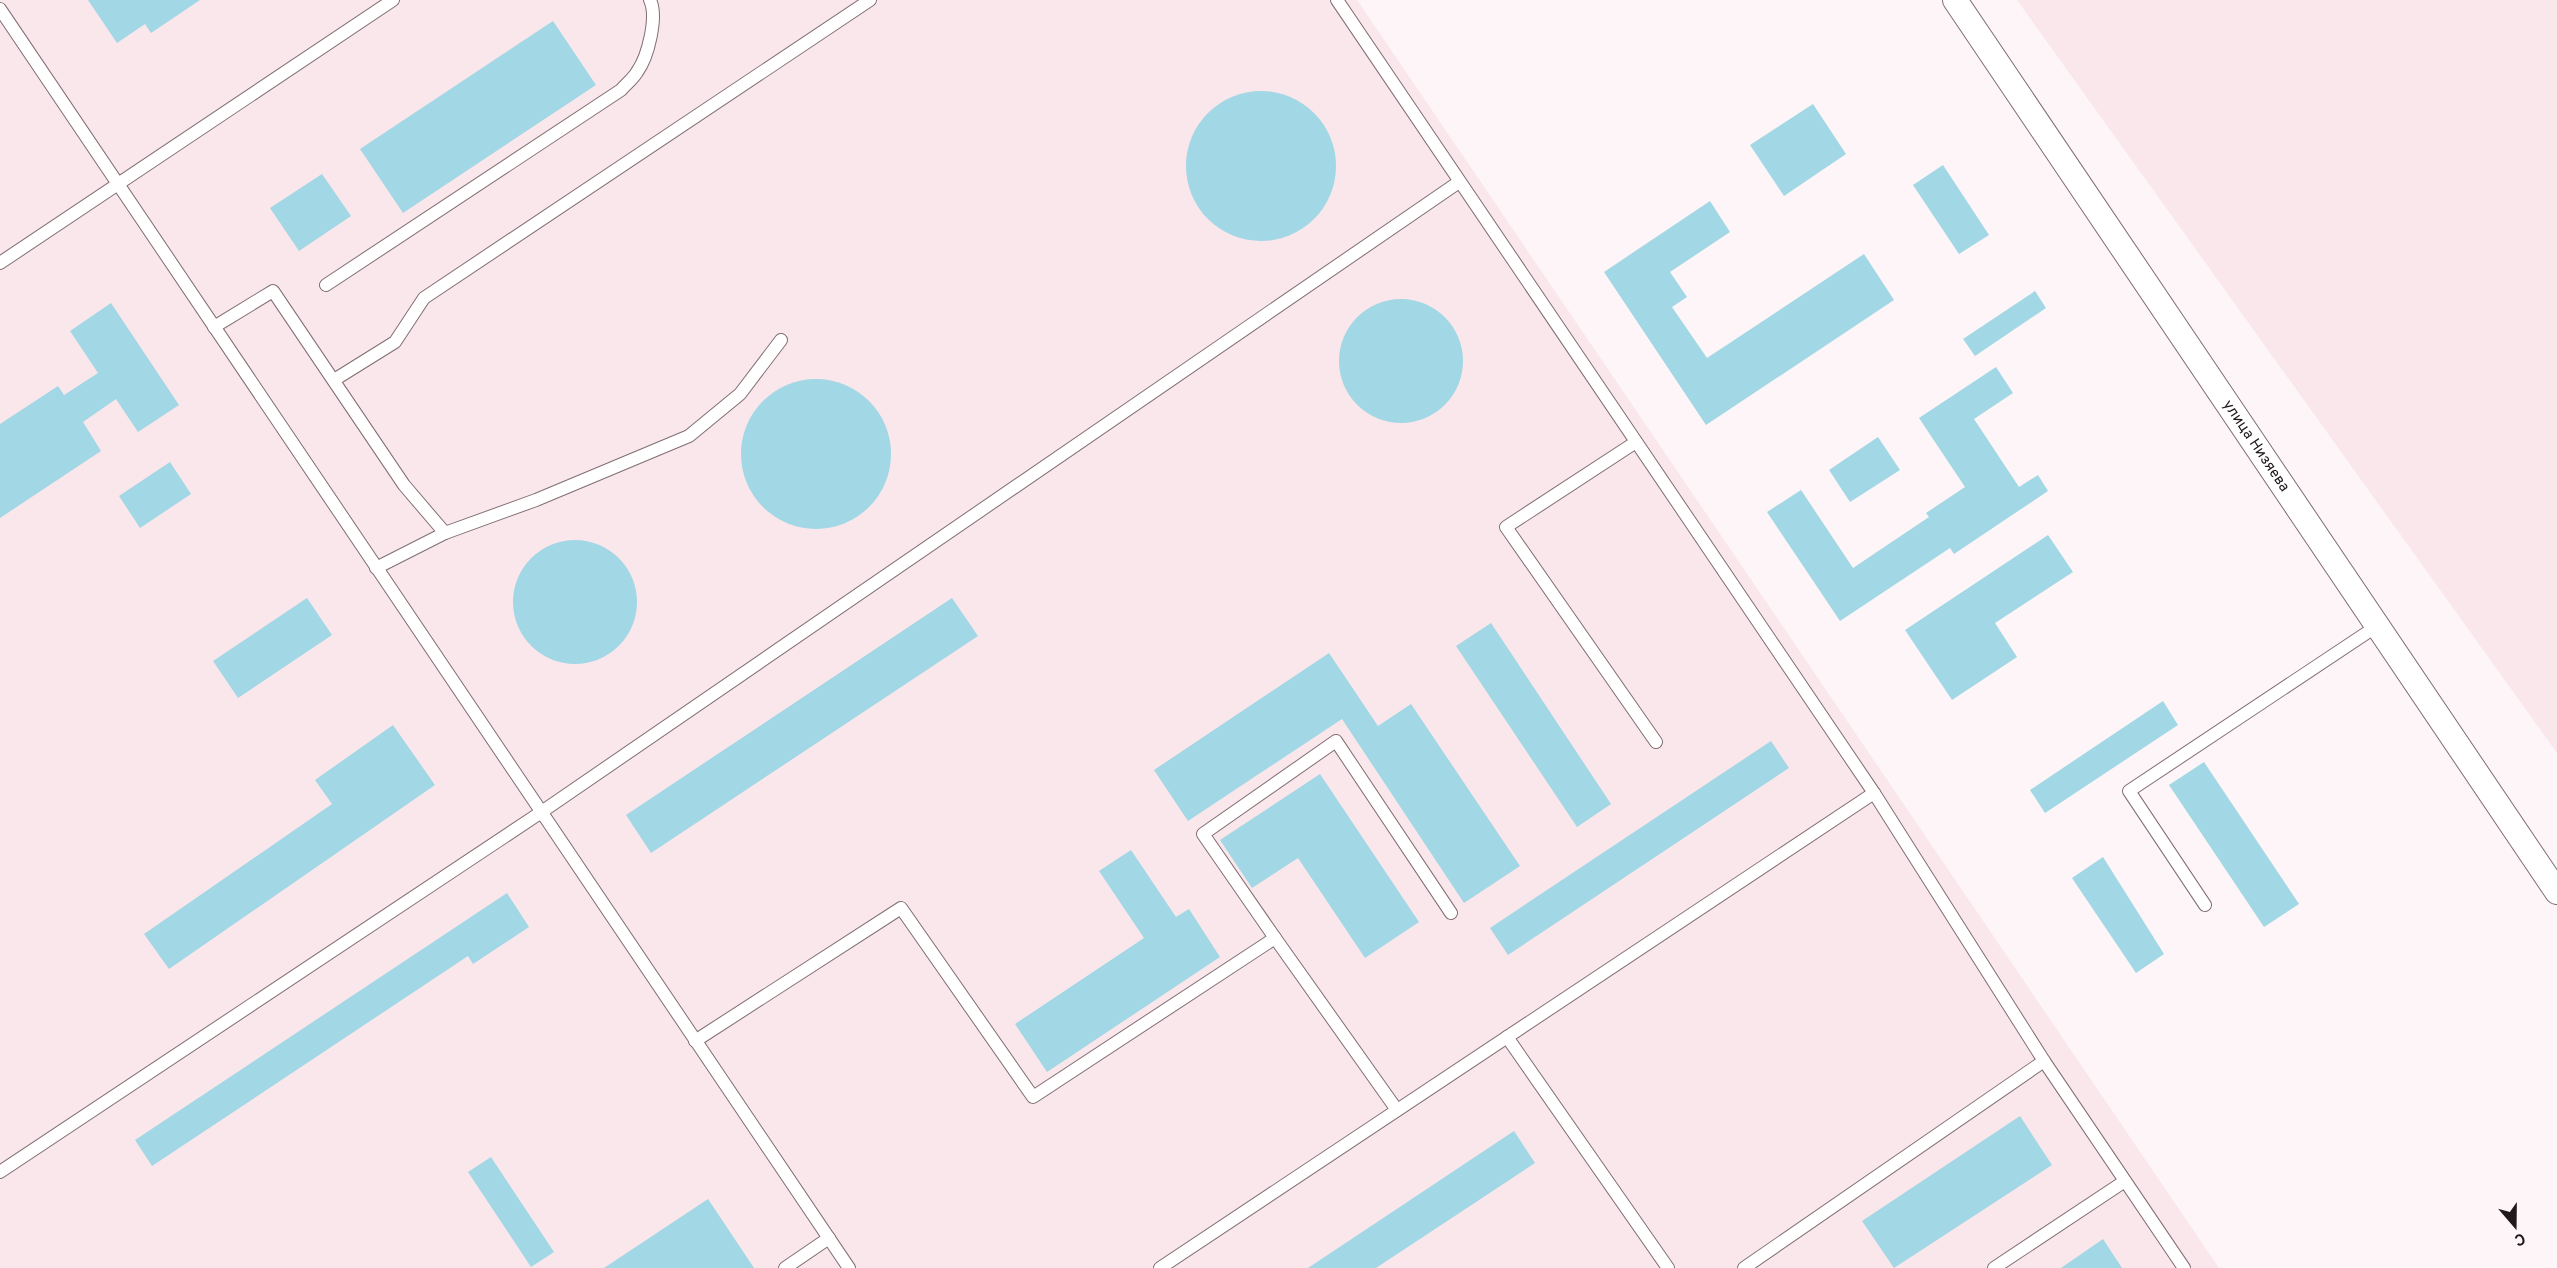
<svg xmlns="http://www.w3.org/2000/svg" width="2557" height="1268" viewBox="0 0 2557 1268" font-family="Overpass,sans-serif">
	<style>
		.built { fill: #f9e7eb }
		.building { fill: #a2d7e5 }
		.lines { fill: none; stroke-linecap: round; stroke-linejoin: round }
		.service-casing { stroke: #806e72; stroke-width: 14 }
		.minor-casing { stroke: #806e72; stroke-width: 26 }
		.service { stroke: #fff; stroke-width: 12 }
		.minor { stroke: #fff; stroke-width: 24 }
		.labels { text-anchor: middle; dominant-baseline: central; stroke-width: 6; stroke-linejoin: round; paint-order: stroke }
		.street-label { font-size: 15px; fill: #20191b; stroke: #fdf5f7 }
	</style>
	<rect width="100%" height="100%" fill="#fdf5f7"/>
	<g class="built">
		<polygon points="0,0 1357,0 2219,1268 0,1268"/>
		<polygon points="2017,0 2557,0 2557,753"/>
	</g>
	<g class="building">
		<polygon points="88,0 200,0 151,33 145,24 117,43"/>
		<polygon points="553,21 596,85 403,213 360,149"/>
		<circle cx="1261" cy="166" r="75"/>
		<polygon points="1813,104 1846,154 1784,196 1750,145"/>
		<polygon points="1943,165 1989,235 1959,254 1913,185"/>
		<polygon points="322,174 351,216 299,251 270,208"/>
		<polygon points="1710,201 1730,232 1670,272 1687,297 1672,307 1707,358 1864,254 1894,300 1706,425 1604,272"/>
		<polygon points="2035,291 2046,308 1975,356 1963,339"/>
		<circle cx="1401" cy="361" r="62"/>
		<polygon points="111,303 179,405 138,432 116,399 83,422 101,451 0,518 0,424 58,386 64,395 98,373 70,331"/>
		<polygon points="1996,367 2013,393 1974,419 2019,487 2038,475 2048,491 1954,554 1950,548 1840,621 1767,512 1801,490 1853,568 1929,517 1926,513 1965,487 1919,418"/>
		<circle cx="816" cy="454" r="75"/>
		<polygon points="1878,437 1900,470 1850,502 1829,470"/>
		<polygon points="170,462 191,494 140,528 119,496"/>
		<polygon points="2048,535 2073,572 1995,623 2017,657 1952,700 1905,630"/>
		<circle cx="575" cy="602" r="62"/>
		<polygon points="307,598 332,635 238,698 213,661"/>
		<polygon points="952,598 978,636 651,853 626,815"/>
		<polygon points="1491,623 1611,804 1577,827 1456,646"/>
		<polygon points="1329,653 1378,726 1411,704 1520,866 1464,903 1342,719 1188,821 1154,770"/>
		<polygon points="2163,701 2178,725 2045,813 2030,790"/>
		<polygon points="393,725 435,785 169,969 144,934 332,804 315,780"/>
		<polygon points="1771,741 1789,768 1508,955 1490,928"/>
		<polygon points="2204,762 2299,904 2264,927 2169,785"/>
		<polygon points="1320,774 1419,922 1365,958 1298,858 1252,888 1220,840"/>
		<polygon points="1131,850 1176,917 1189,909 1220,957 1047,1072 1015,1024 1144,938 1099,871"/>
		<polygon points="2103,857 2164,954 2136,973 2072,878"/>
		<polygon points="507,893 529,927 473,964 468,956 152,1166 135,1140"/>
		<polygon points="2020,1116 2052,1165 1894,1268 1862,1221"/>
		<polygon points="1514,1131 1535,1163 1376,1268 1308,1268"/>
		<polygon points="491,1157 554,1252 531,1267 468,1172"/>
		<polygon points="708,1199 754,1268 604,1268"/>
		<polygon points="2103,1239 2122,1268 2061,1268"/>
	</g>
	<g class="lines">
		<defs>
			<g id="service">
				<polyline points="1337,0 1874,793 2044,1061 2184,1268"/>
				<polyline points="0,9 849,1268"/>
				<polyline points="0,263 393,0"/>
				<path d="M326 285 621 90C626 84 633 79 637 72 648 57 658 17 650 0"/>
				<polyline points="214,327 273,291 404,485 445,533"/>
				<polyline points="334,380 395,342 424,298 870,0"/>
				<polyline points="1636,442 1506,527 1656,742"/>
				<polyline points="376,568 445,533 536,500 689,436 740,394 781,340"/>
				<polyline points="2205,905 2129,791 2377,626"/>
				<polyline points="1275,938 1203,834 1336,741 1451,913"/>
				<polyline points="1507,1037 1668,1268"/>
				<polyline points="695,1041 901,908 1033,1097 1275,938 1397,1110"/>
				<polyline points="0,1172 540,813 1459,182"/>
				<polyline points="785,1268 829,1238"/>
				<polyline points="1160,1268 1874,793"/>
				<polyline points="1744,1268 2044,1061"/>
				<polyline points="1994,1268 2125,1181"/>
			</g>
			<g id="minor">
				<path id="s1" d="M1955 0 2557 892"/>
			</g>
		</defs>
		<use href="#service" class="service-casing"/>
		<use href="#minor" class="minor-casing"/>
		<use href="#service" class="service"/>
		<use href="#minor" class="minor"/>
	</g>
	<g class="labels">
		<g class="street-label">
			<text stroke="none"><textPath href="#s1" startOffset="538">улица Низяева</textPath></text>
		</g>
	</g>
	<g transform="translate(2515 1226) rotate(160)" stroke="#fdf5f7" stroke-width="4.5" paint-order="stroke">
	<path d="M0-4.5L10 22L0 15L-10 22Z" fill="#20191b"/>
	<text y="-9" font-size="16" font-weight="bold" text-anchor="middle" fill="#20191b">С</text>
	</g>
</svg>
